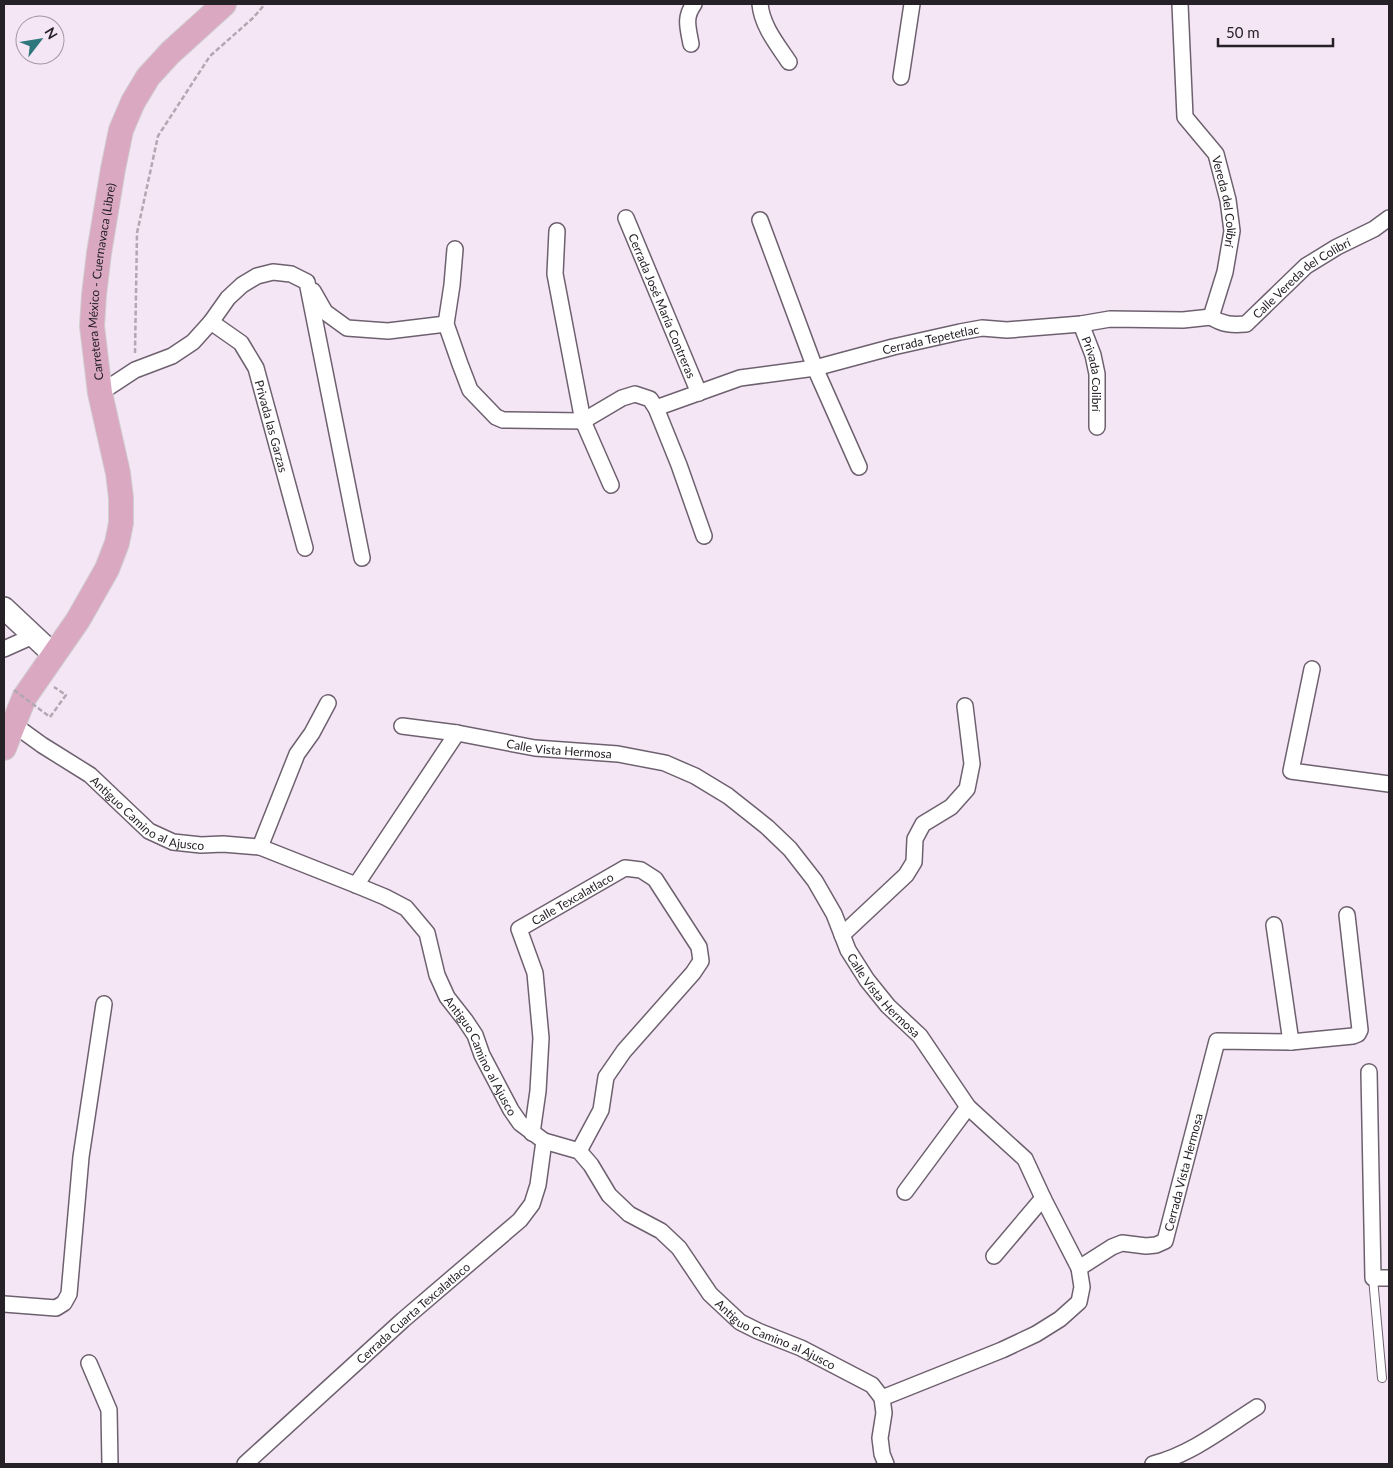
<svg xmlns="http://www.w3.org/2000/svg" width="1393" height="1468" viewBox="0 0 1393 1468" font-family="Lato,sans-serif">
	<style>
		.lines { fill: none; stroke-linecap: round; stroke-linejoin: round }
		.lane-casing { stroke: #6e616f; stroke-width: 10 }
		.street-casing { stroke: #6e616f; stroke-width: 18 }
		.secondary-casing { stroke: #6e616f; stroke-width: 24 }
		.primary-casing { stroke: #cfcecf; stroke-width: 26 }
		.path { stroke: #b2a7b3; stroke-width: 2.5; stroke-dasharray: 5 2.5; stroke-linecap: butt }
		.lane { stroke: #fff; stroke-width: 8 }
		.street { stroke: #fff; stroke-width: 15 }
		.secondary { stroke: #fff; stroke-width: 21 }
		.primary { stroke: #daa9c1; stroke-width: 24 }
		.path-bridge { stroke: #b2a7b3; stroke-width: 2.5; stroke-dasharray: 5 2.5; stroke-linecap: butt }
		.labels { text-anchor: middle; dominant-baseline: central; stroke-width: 4; stroke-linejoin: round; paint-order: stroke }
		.street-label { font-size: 12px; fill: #262127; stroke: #f5e6f5 }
	</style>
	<rect width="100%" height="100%" fill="#f5e6f5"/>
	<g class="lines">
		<defs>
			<polyline id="lane" points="1373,1278 1382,1378"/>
			<g id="street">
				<path d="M760 4C762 26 777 44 789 62"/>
				<path id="s1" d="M1180 4 1185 117 1216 154 1228 200 1232 231 1225 272 1211 317"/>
				<path d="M691 44C688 27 684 18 694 4"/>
				<polyline points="901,77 912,4"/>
				<path id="s2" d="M626 218 699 393"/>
				<polyline points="760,220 815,368 859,467"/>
				<polyline points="557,231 555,274 583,421 611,485"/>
				<polyline points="455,249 452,285 446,324 460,364 470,390 496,417 503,420 583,421 622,398 635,394 650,399 656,408 679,465 704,536"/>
				<polyline points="313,291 325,312 347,328 388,331 446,324"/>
				<path id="s3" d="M1211 317C1223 325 1233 325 1246 324L1306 266 1337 247 1374 229 1389 218"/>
				<path id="s4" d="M211 322 241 343 256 368 305 548"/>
				<path id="s5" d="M1081 324 1093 355 1097 374V427"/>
				<polyline points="100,393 135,370 172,356 193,342 211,322 228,298 242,285 257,276 273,272 291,274 307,282 362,558"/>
				<path id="s6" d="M656 408 740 378 815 368 893 347 960 332 982 328 1007 330 1081 324 1110 319 1183 320 1211 317"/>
				<polyline points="4,649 33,636"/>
				<polyline points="1312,669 1291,771 1389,784"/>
				<path id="s7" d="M13 724 42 745 90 775 149 831 173 842 201 845 223 844 260 847 356 885 385 897 406 908 427 933 437 975 447 997 465 1020 475 1035 482 1055 511 1110 520 1123 544 1141 579 1151 591 1165 609 1195 629 1214 661 1231 679 1248 710 1294 740 1322 758 1331 801 1348 872 1385 882 1398 884 1413 880 1438 882 1454 886 1464"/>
				<path id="s8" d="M402 726 457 733 535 748 618 754 665 763 695 776 728 796 767 827 790 849 815 881 834 914 848 950 867 980 888 1006 920 1036 968 1107 1025 1159 1043 1198 1079 1268 1082 1287 1079 1302 1060 1319 1036 1334 1002 1350 882 1398"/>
				<polyline points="260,847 297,754 312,733 328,703"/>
				<polyline points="356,885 457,733"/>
				<polyline points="1274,925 1291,1042"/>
				<polyline points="842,935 906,875 914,862 915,839 923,824 951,807 967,789 972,764 965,706"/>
				<polyline points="1369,1072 1373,1278 1389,1278"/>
				<path id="s9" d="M532 1133 538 1091 541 1038 535 973 519 929 625 868 641 870 655 879 699 947 701 961 693 973 624 1051 606 1077 601 1110 579 1151"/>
				<polyline points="905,1192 968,1107"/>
				<polyline points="994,1256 1043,1198"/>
				<path id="s10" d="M1079 1268 1112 1247 1122 1243 1146 1246 1156 1245 1165 1241 1217 1041 1291 1042 1353 1036 1358 1034 1360 1030 1347 915"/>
				<polyline points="4,1304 56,1308 64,1303 69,1294 81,1157 104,1004"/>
				<polyline points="89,1363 109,1410 110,1464"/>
				<path id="s11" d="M245 1464 403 1320 520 1220 532 1204 538 1185 544 1141"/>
				<path d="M1153 1464C1192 1454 1224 1428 1257 1407"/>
			</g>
			<polyline id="secondary" points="4,608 53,654"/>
			<g id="primary">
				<path id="s12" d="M4 748 24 698 78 620 107 569 117 543 121 523V498L118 473 100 393 92 326 94 295 99 253 113 169 121 130 133 102 148 77 170 53 224 4"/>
			</g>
		</defs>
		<use href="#lane" class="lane-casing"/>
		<use href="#street" class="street-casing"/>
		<use href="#secondary" class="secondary-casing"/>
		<use href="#primary" class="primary-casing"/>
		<g class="path">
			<polyline points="135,353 137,233 158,136 210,56 253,18 265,4"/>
			<polyline points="50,717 66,695 54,687"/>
		</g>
		<use href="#lane" class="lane"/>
		<use href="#street" class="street"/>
		<use href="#secondary" class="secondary"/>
		<use href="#primary" class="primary"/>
		<polyline class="path-bridge" points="14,690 50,717"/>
	</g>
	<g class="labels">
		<g class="street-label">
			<text stroke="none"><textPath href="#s1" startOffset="210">Vereda del Colibrí</textPath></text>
			<text stroke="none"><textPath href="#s3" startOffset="109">Calle Vereda del Colibrí</textPath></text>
			<text stroke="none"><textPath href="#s12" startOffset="500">Carretera México - Cuernavaca (Libre)</textPath></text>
			<text stroke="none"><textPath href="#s2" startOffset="95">Cerrada José María Contreras</textPath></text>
			<text stroke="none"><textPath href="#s6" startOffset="284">Cerrada Tepetetlac</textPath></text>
			<text stroke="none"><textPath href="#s5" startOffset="52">Privada Colibrí</textPath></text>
			<text stroke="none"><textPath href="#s4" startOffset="126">Privada las Garzas</textPath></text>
			<text stroke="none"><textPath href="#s8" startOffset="159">Calle Vista Hermosa</textPath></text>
			<text stroke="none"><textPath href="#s7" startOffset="164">Antiguo Camino al Ajusco</textPath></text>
			<text stroke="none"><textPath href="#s9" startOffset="269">Calle Texcalatlaco</textPath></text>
			<text stroke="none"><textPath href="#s8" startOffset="594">Calle Vista Hermosa</textPath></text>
			<text stroke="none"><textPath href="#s7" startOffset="614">Antiguo Camino al Ajusco</textPath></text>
			<text stroke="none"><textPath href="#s10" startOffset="165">Cerrada Vista Hermosa</textPath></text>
			<text stroke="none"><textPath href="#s11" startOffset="226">Cerrada Cuarta Texcalatlaco</textPath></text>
			<text stroke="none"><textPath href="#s7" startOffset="1034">Antiguo Camino al Ajusco</textPath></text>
		</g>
	</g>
	<rect width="1393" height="1468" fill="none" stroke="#262127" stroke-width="10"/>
	<g transform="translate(40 40) rotate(59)"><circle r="24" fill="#f5e6f5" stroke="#a297a3"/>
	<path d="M0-4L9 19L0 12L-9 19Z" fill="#2e777c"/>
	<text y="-8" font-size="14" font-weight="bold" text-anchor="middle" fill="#262127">N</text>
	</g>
	<path d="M1218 38v8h115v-8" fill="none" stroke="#262127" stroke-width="2.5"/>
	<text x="1226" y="38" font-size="15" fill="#262127" stroke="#f5e6f5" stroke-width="4" paint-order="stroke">50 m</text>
</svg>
